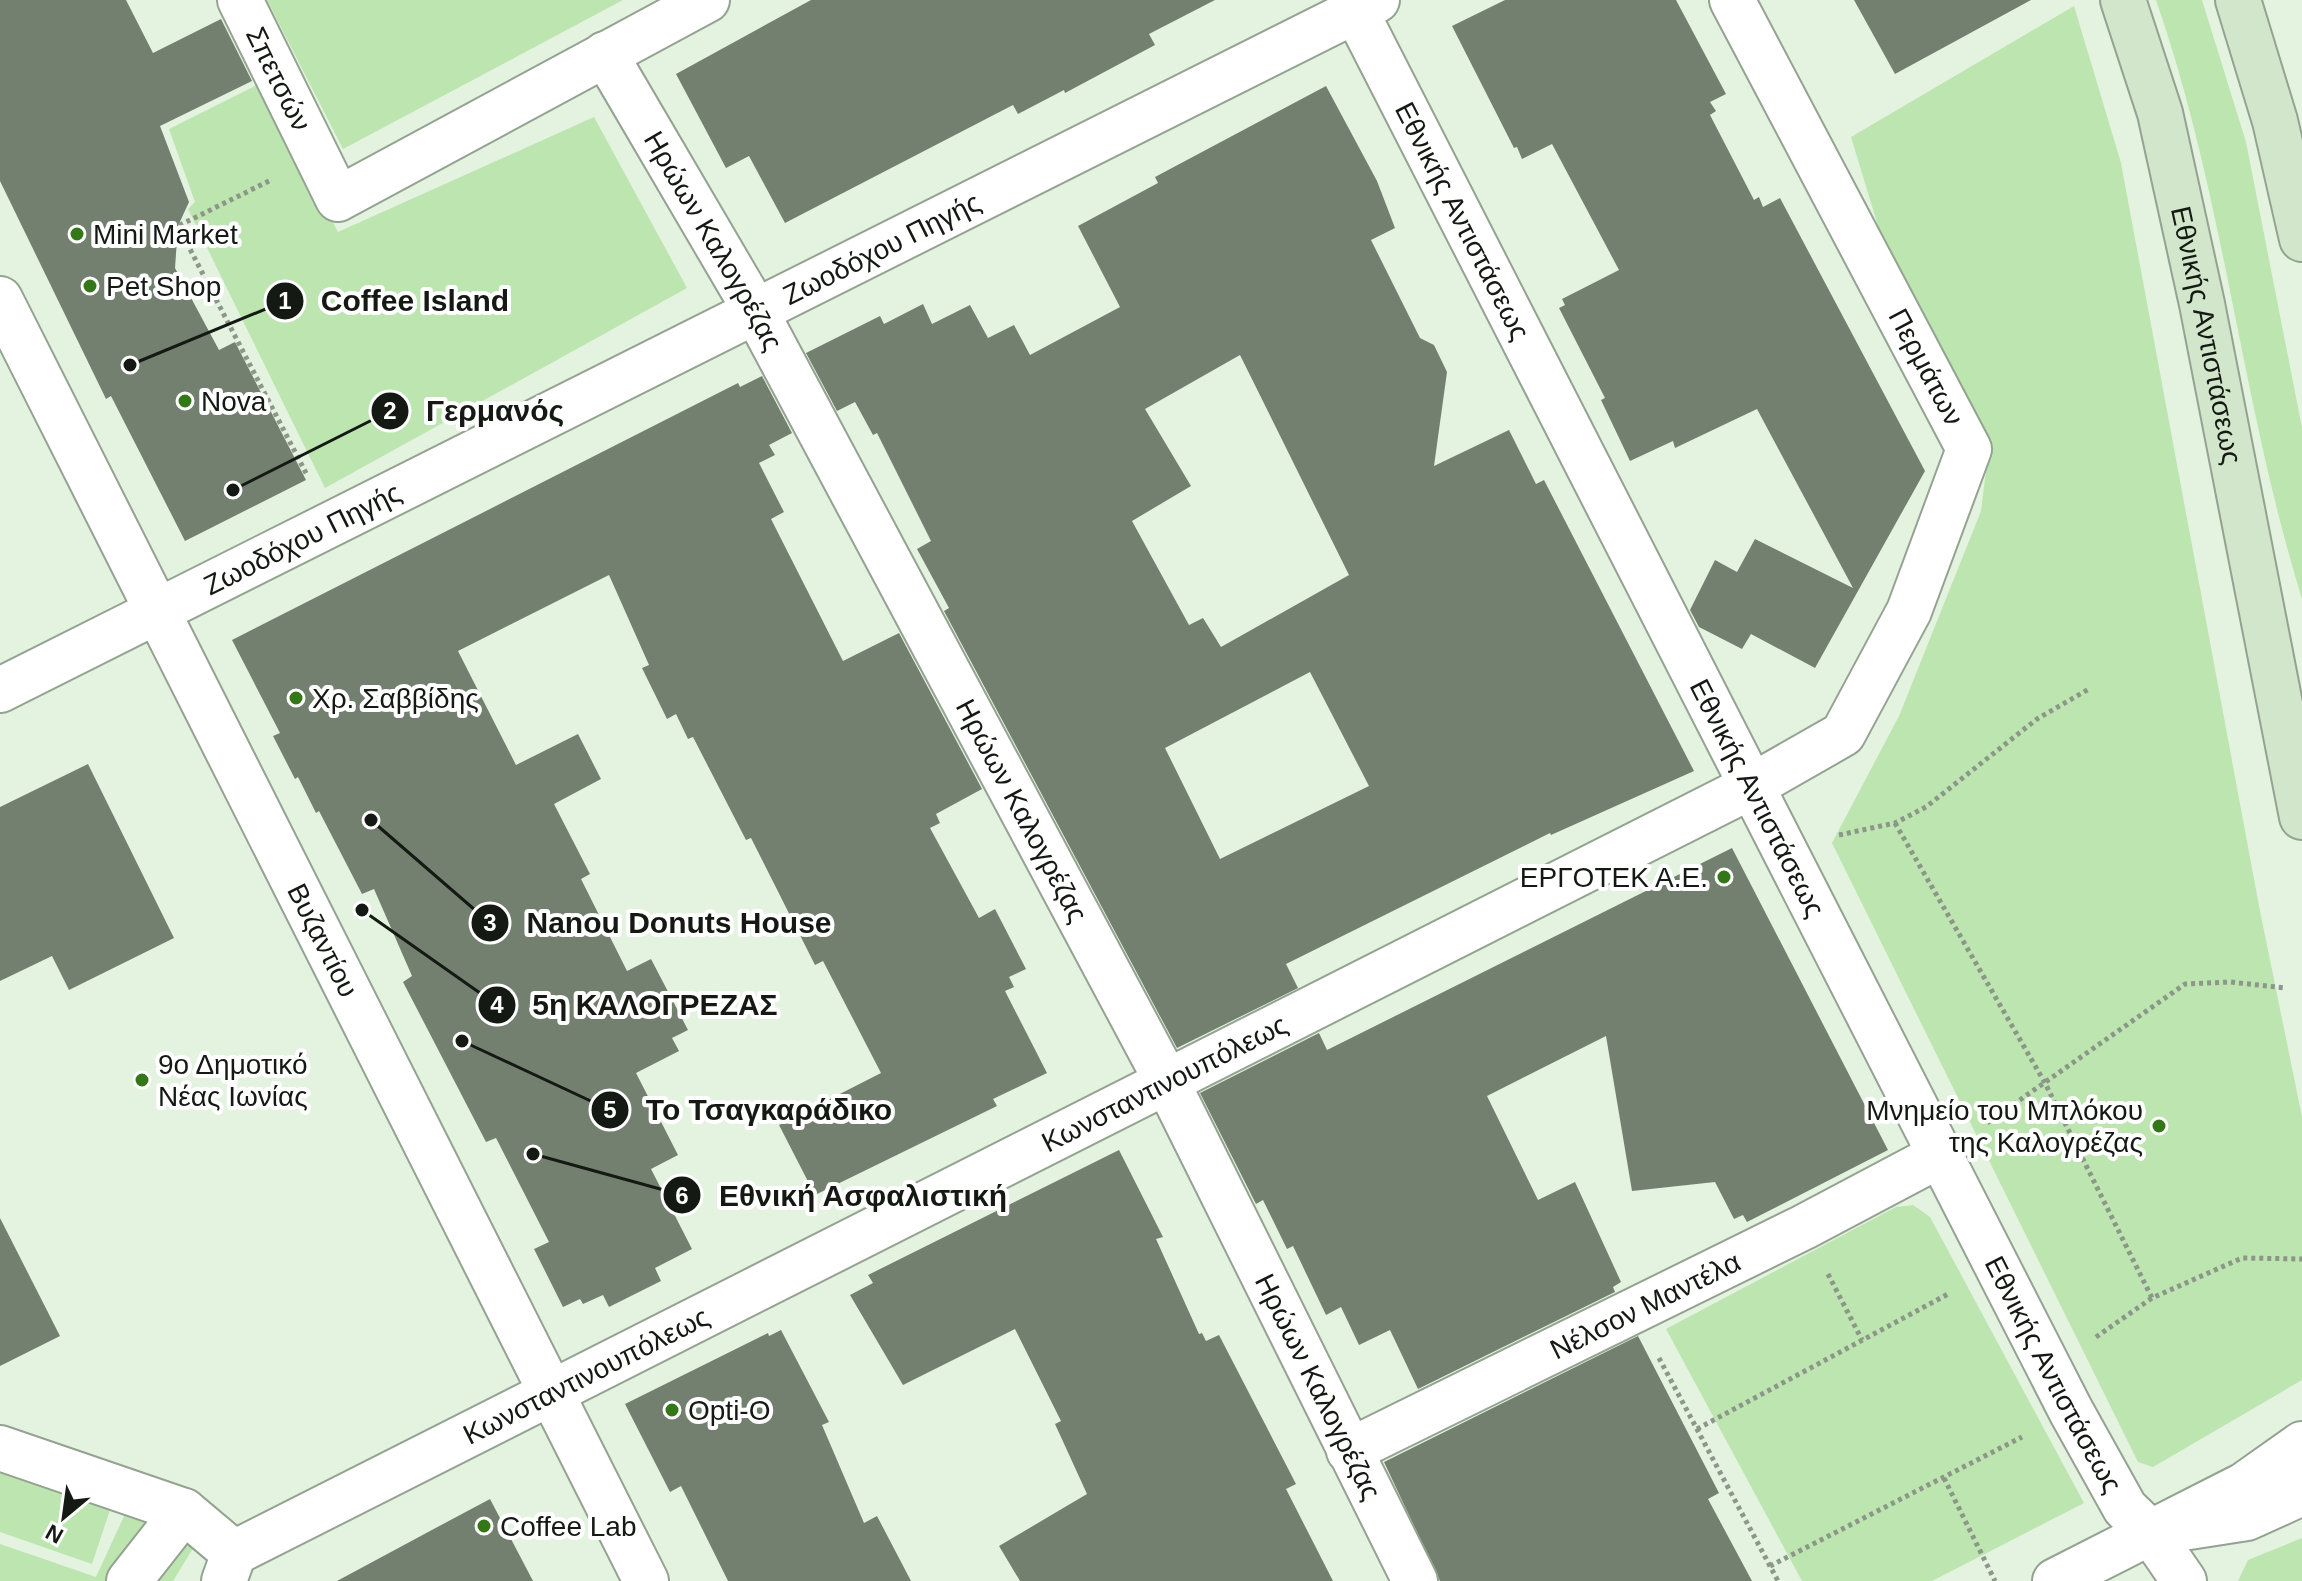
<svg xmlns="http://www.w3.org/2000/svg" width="2302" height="1581" viewBox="0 0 2302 1581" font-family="Helvetica,sans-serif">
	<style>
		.green { fill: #bce5b0 }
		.building { fill: #73806f; fill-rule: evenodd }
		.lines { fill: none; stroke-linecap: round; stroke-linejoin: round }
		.pedestrian-casing { stroke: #94a291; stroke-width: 48 }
		.minor-casing { stroke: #94a291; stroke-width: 48 }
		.tertiary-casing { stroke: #94a291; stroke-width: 48 }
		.secondary-casing { stroke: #94a291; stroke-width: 48 }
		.path { stroke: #8c9689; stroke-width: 5; stroke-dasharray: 4 4; stroke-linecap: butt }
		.pedestrian { stroke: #fff; stroke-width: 44 }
		.minor { stroke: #fff; stroke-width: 44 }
		.tertiary { stroke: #fff; stroke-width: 44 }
		.secondary { stroke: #d1e6cb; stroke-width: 44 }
		.poi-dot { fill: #337718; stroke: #fff; stroke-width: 3 }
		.labels { text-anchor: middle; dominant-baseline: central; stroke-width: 8; stroke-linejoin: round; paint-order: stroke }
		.street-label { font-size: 28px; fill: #141913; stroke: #fff }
		.poi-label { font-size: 28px; fill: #141913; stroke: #fff; text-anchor: start }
		.leader { fill: none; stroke: #141913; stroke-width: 3 }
		.callout-dot { fill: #141913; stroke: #fff; stroke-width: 3 }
		.mark-label { font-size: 24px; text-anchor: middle; font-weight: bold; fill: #fff }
		.callout-label { font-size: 30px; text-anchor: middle; font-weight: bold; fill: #141913; stroke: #fff; stroke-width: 8; stroke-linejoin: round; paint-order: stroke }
	</style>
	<rect width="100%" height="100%" fill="#e4f2e0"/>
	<g class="green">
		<polygon points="267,0 623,0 343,149"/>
		<path d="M2156 0H2202L2246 142 2302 428V599C2241 402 2224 195 2156 0Z"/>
		<polygon points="2074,6 2121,163 2259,906 2302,1117 2302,1380 2153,1467 2138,1462 1832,843 1899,716 1981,511 1986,471 1978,428 1885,249 1851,137"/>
		<polygon points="259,84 338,232 594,117 687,288 325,488 188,209 195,202 169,129"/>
		<polygon points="1913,1205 1930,1217 2084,1503 1932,1581 1802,1581 1666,1329 1896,1207"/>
		<polygon points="0,1457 115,1495 92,1564 0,1532"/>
		<polygon points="126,1512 198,1540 173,1581 0,1581 0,1544 96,1577"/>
		<polygon points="2302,1538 2302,1581 2238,1581 2248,1560"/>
	</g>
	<g class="building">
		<polygon points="0,0 126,0 153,53 221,19 252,81 160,126 189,202 178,226 175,268 219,350 235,342 306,480 185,541 111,396 106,399 0,181"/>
		<polygon points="811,0 1215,0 1149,34 1155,45 1065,93 1064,90 1018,114 1013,105 785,223 749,156 726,168 676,74"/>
		<polygon points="1505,0 1676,0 1726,94 1710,102 1716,111 1710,115 1754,200 1759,197 1763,207 1780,198 1925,471 1815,668 1751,634 1742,649 1699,627 1690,610 1715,560 1737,572 1755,539 1853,588 1757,409 1675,448 1673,441 1630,461 1601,400 1605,398 1559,308 1565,305 1562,299 1619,270 1552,144 1522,159 1517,147 1514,148 1452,26"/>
		<polygon points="1854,0 2031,0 1895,74"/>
		<path d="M1326 86 1377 181 1395 228 1371 240 1420 338 1434 345 1447 372 1434 466 1509 430 1536 484 1544 480 1694 771 1551 835 1550 833 1286 964 1298 988 1177 1048 944 611 949 608 917 549 931 541 877 433 873 435 855 402 837 411 806 353 880 316 884 324 923 304 932 324 970 305 988 338 1014 325 1030 355 1120 307 1078 226 1158 183 1155 177ZM1240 355 1349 575 1221 647 1203 618 1189 625 1132 521 1191 486 1145 409ZM1310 672 1369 786 1220 859 1165 748Z"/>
		<polygon points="762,376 792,433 769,445 775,455 759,463 784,512 771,519 843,661 899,633 982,789 936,814 940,823 930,828 979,918 995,909 1026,969 1009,977 1014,987 1005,991 1047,1073 993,1099 997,1106 815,1195 779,1125 881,1073 823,961 815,965 751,838 746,840 693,737 688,739 676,714 667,719 642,668 649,665 609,575 458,651 516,765 578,734 601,779 554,804 590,874 581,879 627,971 651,959 688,1030 672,1038 679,1051 636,1073 678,1155 651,1169 692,1249 655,1268 661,1281 609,1307 603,1295 583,1304 580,1299 563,1307 534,1249 549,1242 496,1138 486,1142 403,982 412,976 374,889 362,894 319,811 316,813 298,777 295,779 273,736 280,733 232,640 738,383 740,387"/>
		<polygon points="88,764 174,938 69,990 52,956 0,981 0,807"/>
		<polygon points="1732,848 1888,1150 1747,1222 1743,1215 1734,1219 1715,1182 1632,1191 1606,1036 1487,1096 1538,1200 1575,1182 1621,1282 1613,1287 1615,1292 1418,1389 1390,1330 1359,1345 1341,1307 1326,1315 1293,1246 1287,1249 1263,1200 1256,1204 1200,1093 1319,1033 1327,1050"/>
		<polygon points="1119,1150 1163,1237 1156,1239 1199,1334 1202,1333 1206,1341 1219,1335 1296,1484 1286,1489 1333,1581 1020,1581 999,1546 1087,1494 1055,1424 1061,1421 1015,1329 903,1385 850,1295 873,1283 868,1275"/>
		<polygon points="0,1218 60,1336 0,1366"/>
		<polygon points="781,1330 829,1422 822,1425 864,1523 877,1516 911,1581 728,1581 681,1486 670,1492 625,1404 768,1333 769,1336"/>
		<polygon points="1638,1336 1719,1493 1708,1499 1752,1581 1440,1581 1384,1462"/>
		<polygon points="490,1499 533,1581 337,1581 430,1531"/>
	</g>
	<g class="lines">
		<defs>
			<g id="pedestrian">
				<polyline points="0,1448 184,1511 234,1553"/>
				<polyline points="129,1581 184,1511"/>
			</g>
			<g id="minor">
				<path id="s1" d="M240 0 338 199 707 0"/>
				<path id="s2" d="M1350 0 2071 1411 2125 1508 2151 1533 2184 1581"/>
				<path id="s3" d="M605 54 755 310 1166 1080 1415 1581"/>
				<path id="s4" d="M0 690 1377 0"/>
				<path id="s5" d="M1349 1451 1804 1227 1940 1155"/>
				<polyline points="2189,1527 2247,1518 2302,1493"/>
				<path id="s6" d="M224 1581 234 1553 1752 786 1843 734 1909 611 1969 449 1732 0"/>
				<polyline points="2055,1581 2244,1485 2302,1444"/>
			</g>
			<g id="tertiary">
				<path id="s7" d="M0 299 646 1581"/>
			</g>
			<g id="secondary">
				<path id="s8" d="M2123 0 2160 113 2202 304 2302 817"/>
				<polyline points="2238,0 2275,121 2302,239"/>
			</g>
		</defs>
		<use href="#pedestrian" class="pedestrian-casing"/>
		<use href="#minor" class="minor-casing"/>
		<use href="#tertiary" class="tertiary-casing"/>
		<use href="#secondary" class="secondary-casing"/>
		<g class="path">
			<polyline points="269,181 178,226 307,475"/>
			<polyline points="1895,823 2045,1083 2152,1298"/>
			<polyline points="1839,835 1895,823 1926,807 2037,719 2089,689"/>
			<polyline points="1987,1123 2185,984 2230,982 2286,988"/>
			<polyline points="1828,1274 1862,1340"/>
			<polyline points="2096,1337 2152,1298 2242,1258 2302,1259"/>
			<polyline points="1659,1358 1778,1581"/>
			<polyline points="1697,1429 1950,1293"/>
			<polyline points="1944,1478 1995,1581"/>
			<polyline points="1770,1566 2022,1437"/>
		</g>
		<use href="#pedestrian" class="pedestrian"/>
		<use href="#minor" class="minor"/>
		<use href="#tertiary" class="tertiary"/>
		<use href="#secondary" class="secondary"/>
	</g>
	<g class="poi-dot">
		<circle cx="77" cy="234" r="8"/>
		<circle cx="90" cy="286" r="8"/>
		<circle cx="185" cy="401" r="8"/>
		<circle cx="296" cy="698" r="8"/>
		<circle cx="1724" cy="877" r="8"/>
		<circle cx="142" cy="1080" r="8"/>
		<circle cx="2159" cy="1126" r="8"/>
		<circle cx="672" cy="1410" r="8"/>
		<circle cx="484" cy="1526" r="8"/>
	</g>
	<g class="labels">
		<g class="street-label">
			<text stroke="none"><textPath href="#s1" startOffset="88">Σπετσών</textPath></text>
			<text stroke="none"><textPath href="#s2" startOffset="248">Εθνικής Αντιστάσεως</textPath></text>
			<text stroke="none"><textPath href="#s3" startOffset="216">Ηρώων Καλογρέζας</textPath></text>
			<text stroke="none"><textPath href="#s4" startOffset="986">Ζωοδόχου Πηγής</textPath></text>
			<text stroke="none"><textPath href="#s8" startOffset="346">Εθνικής Αντιστάσεως</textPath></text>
			<text transform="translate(1926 367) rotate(62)">Περμάτων</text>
			<text stroke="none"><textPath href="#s4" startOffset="338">Ζωοδόχου Πηγής</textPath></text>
			<text stroke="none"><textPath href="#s2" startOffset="896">Εθνικής Αντιστάσεως</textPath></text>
			<text stroke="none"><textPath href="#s3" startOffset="864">Ηρώων Καλογρέζας</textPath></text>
			<text stroke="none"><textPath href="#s7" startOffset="718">Βυζαντίου</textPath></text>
			<text stroke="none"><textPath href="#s6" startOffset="1072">Κωνσταντινουπόλεως</textPath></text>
			<text stroke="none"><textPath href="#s5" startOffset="330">Νέλσον Μαντέλα</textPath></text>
			<text stroke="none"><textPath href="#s2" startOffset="1544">Εθνικής Αντιστάσεως</textPath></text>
			<text stroke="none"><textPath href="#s6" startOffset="424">Κωνσταντινουπόλεως</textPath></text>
			<text stroke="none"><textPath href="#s3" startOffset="1512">Ηρώων Καλογρέζας</textPath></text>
		</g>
		<g class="poi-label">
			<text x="93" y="234">Mini Market</text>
			<text x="106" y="286">Pet Shop</text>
			<text x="201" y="401">Nova</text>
			<text x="312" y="698">Χρ. Σαββίδης</text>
			<text x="1708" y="877" text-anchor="end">ΕΡΓΟΤΕΚ Α.Ε.</text>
			<text x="158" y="1064">9ο Δημοτικό<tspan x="158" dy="32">Νέας Ιωνίας</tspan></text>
			<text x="2143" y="1110" text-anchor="end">Μνημείο του Μπλόκου<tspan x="2143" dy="32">της Καλογρέζας</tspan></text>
			<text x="688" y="1410">Opti-O</text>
			<text x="500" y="1526">Coffee Lab</text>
		</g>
	</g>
	<path class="leader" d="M130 365L285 301M233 490L390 411M371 820L490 923M362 910L497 1005M462 1041L610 1110M533 1154L682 1195"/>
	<g class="callout-dot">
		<circle cx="130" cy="365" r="8"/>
		<circle cx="233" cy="490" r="8"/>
		<circle cx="371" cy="820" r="8"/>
		<circle cx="362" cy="910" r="8"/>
		<circle cx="462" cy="1041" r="8"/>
		<circle cx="533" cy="1154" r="8"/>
		<circle cx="285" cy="301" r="20"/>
		<circle cx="390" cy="411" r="20"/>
		<circle cx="490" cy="923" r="20"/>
		<circle cx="497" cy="1005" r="20"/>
		<circle cx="610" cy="1110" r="20"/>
		<circle cx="682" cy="1195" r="20"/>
	</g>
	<g class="mark-label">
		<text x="285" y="309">1</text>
		<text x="390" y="419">2</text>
		<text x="490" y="931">3</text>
		<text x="497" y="1013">4</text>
		<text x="610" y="1118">5</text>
		<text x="682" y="1204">6</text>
	</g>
	<g class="callout-label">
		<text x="415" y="311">Coffee Island</text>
		<text x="495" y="421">Γερμανός</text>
		<text x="679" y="933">Nanou Donuts House</text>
		<text x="655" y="1015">5η ΚΑΛΟΓΡΕΖΑΣ</text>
		<text x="769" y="1120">Το Τσαγκαράδικο</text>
		<text x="863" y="1206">Εθνική Ασφαλιστική</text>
	</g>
	<g transform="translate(64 1517) rotate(209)" stroke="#ffffff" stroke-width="6" paint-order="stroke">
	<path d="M0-6L14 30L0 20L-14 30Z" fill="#141913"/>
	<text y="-12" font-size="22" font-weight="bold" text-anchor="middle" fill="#141913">N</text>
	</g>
</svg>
